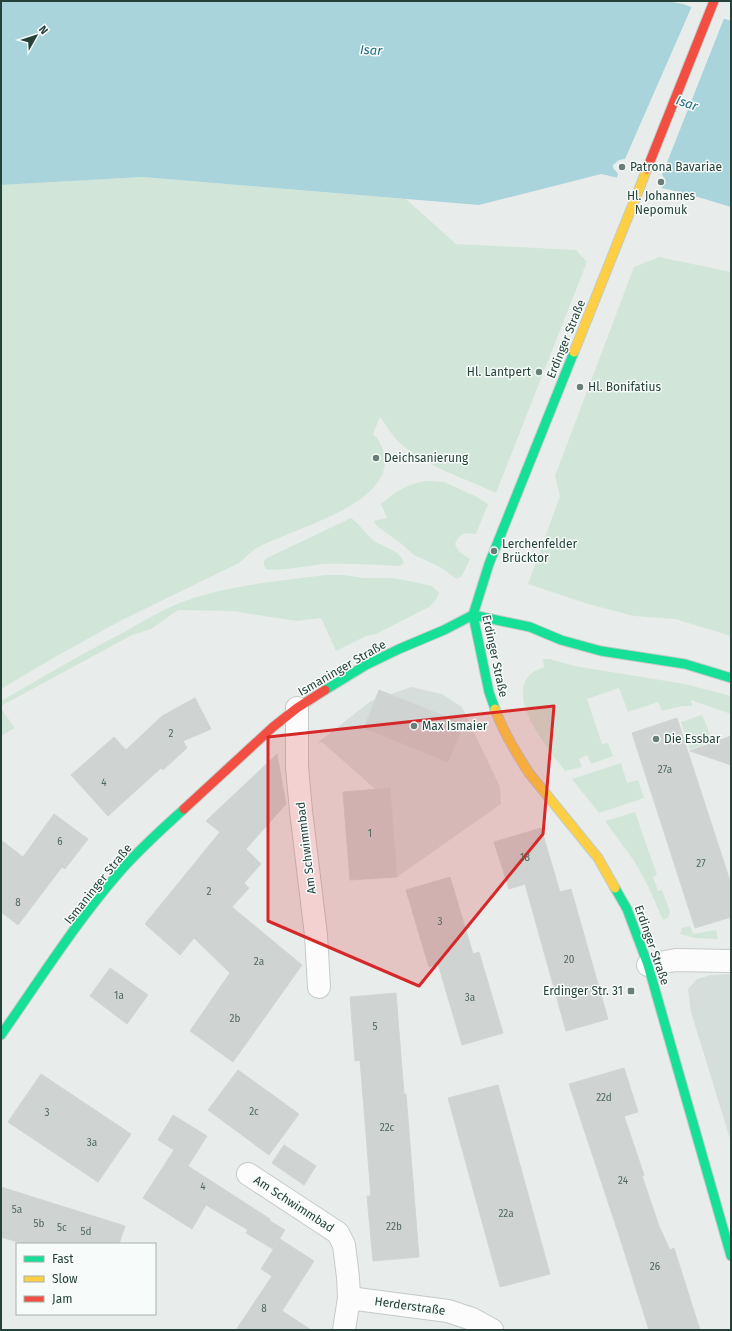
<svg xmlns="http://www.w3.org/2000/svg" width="732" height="1331" viewBox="0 0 732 1331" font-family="'Fira Sans',sans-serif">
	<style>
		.built { fill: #d6dedb }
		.green { fill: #d1e6d8 }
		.water { fill: #a9d4db }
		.pier { fill: #e8edeb }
		.building { fill: #cfd4d2; stroke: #d1d6d4 }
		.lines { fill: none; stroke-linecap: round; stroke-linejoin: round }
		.street-casing { stroke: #c5cac8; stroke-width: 24 }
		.fast-casing { stroke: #c3cbc8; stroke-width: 11 }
		.slow-casing { stroke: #c3cbc8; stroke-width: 11 }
		.jam-casing { stroke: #c3cbc8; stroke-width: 11 }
		.street { stroke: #fcfcfc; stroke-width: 22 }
		.fast { stroke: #16e098; stroke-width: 9 }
		.slow { stroke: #ffcf43; stroke-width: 9 }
		.jam { stroke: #f24e42; stroke-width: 9 }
		.marked { fill: #d62828; fill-opacity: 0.2; stroke: #d62828; stroke-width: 3; stroke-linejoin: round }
		.poi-dot { fill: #697e78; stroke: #f7fbf9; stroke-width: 1.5 }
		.labels { text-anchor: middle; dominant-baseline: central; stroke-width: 3; stroke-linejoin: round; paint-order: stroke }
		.number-label { font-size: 10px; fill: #506761 }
		.poi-label { font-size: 12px; fill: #24423a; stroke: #f7fbf9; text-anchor: start }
		.street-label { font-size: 12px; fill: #24423a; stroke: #f7fbf9 }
		.water-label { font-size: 13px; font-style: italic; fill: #1c6f80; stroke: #f7fbf9 }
	</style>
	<rect width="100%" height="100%" fill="#e8edeb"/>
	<g class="built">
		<polygon points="411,687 442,694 462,707 500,787 501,804 397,877 390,788 375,789 322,742 316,744 371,701"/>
		<polygon points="731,974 731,1142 691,1012 688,989 697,979 711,975"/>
	</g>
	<g class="green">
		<path d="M142 177 406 199 456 244 576 250 587 262 496 493C467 479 424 466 401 444 392 436 387 426 380 417L373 434C376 437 379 440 380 443 411 502 288 529 255 549 249 553 244 559 239 563L120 621 55 657 1 689V185Z"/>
		<polygon points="659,257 731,272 731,636 675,619 634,616 588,604 528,584 560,496 555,476 634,267"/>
		<path d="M427 481 444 482 475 496 488 504 476 534C464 532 460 533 455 544L459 552 470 559 462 576 457 579 440 567 414 555 403 545 377 526 374 521 387 518 381 504C396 491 407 484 427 481Z"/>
		<path d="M351 518C360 524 365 534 374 541 384 547 401 551 404 563L400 566C375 565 350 563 325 564 310 565 278 572 266 569L264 565V561L267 558Z"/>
		<path d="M325 575H344L364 578H393L414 582 432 586 439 593 436 600 429 607 376 634 366 636 336 651 321 618 297 621 232 611 178 610 151 629 132 635 1 706V701C43 677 85 652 128 630 147 619 167 607 188 600 231 585 279 581 325 575Z"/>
		<path d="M543 659H550L574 666 685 684 731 696V714L691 700 692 706H682L662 711 658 702 628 712 619 688 587 699 602 744 608 743 613 756 591 764 587 755 579 759 582 767 565 771C550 751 503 696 532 673 535 670 540 669 544 667Z"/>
		<polygon points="1,709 15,728 1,736"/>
		<polygon points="702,715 713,741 690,750 681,722"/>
		<polygon points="621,763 627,783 638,780 644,798 599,813 572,779"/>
		<polygon points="635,812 657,875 653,877 658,891 662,890 670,912 668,918 663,920 649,888 635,862 605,821"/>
		<polygon points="690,926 693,934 716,930 718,939 695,938 680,934 682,928"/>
	</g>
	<polygon class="water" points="1,1 666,1 683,4 731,21 731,207 688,194 601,174 479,205 142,177 1,185"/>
	<polygon class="pier" points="692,6 725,16 662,175 665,179 665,183 661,188 657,189 616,179 618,174 613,168 613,165 619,160 625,159"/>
	<g class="building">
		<polygon points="379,690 464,724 448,762 364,728"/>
		<polygon points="195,698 211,729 183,741 187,748 163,770 161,768 108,816 71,775 114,737 126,750 162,716"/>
		<polygon points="677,718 731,884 731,917 695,928 632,733"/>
		<polygon points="731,736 731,765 690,751"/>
		<polygon points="277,754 286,804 246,849 261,864 244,883 249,888 232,907 302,965 233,1062 190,1031 230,973 194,938 180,955 145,924 220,832 206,821"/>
		<polygon points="390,788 397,877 350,880 343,792"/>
		<polygon points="54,814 88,839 65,869 62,867 18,925 1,912 1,840 23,857"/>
		<polygon points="541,828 560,892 571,889 608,1019 566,1031 525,884 509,889 494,842"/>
		<polygon points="450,877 473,954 479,952 503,1033 462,1045 438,964 429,967 406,890"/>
		<polygon points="110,968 148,995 127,1024 90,996"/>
		<polygon points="396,993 404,1094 406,1094 419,1257 373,1261 367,1196 371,1196 360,1060 355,1061 350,997"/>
		<polygon points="624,1068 638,1112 624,1116 644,1175 642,1176 659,1226 670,1250 674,1248 700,1330 649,1330 620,1238 569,1084"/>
		<polygon points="238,1070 299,1114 269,1155 208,1110"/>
		<polygon points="41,1074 131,1134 98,1182 8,1122"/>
		<polygon points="498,1085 550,1274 500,1287 448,1098"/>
		<polygon points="173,1115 207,1136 188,1166 270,1219 270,1221 285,1230 273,1249 246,1233 248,1230 206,1205 192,1229 143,1198 174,1150 158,1140"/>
		<polygon points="284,1145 316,1166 304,1185 272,1163"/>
		<polygon points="1,1187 125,1226 119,1244 25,1244 1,1237"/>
		<polygon points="280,1239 314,1261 282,1311 311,1330 236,1330 272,1276 261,1269"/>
	</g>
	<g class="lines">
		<defs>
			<g id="street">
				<polyline points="297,708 297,767 301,811 316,935 319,987"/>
				<polyline points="648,965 676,960 731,961"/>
				<polyline points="248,1174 338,1233 344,1245 348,1277 349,1298 344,1330"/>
				<polyline points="349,1298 448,1311 472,1319 492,1330"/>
			</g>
			<g id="fast">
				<polyline points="325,690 366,665 399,649 444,630 473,615 530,627 561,640 601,651 685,664 731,678"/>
				<polyline points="495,709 489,692 473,615 489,564 574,352"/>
				<polyline points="615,888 627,909 648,965 731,1256"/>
				<path d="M1 1035C39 981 74 925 117 875 137 851 161 830 184 809"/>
			</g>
			<g id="slow">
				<polyline points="574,352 647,169"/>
				<path d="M495 709C503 732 516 753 529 773L598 858 615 888"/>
			</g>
			<g id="jam">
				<polyline points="647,169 714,1"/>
				<polyline points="184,809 273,727 297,708 325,690"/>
			</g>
		</defs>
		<use href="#street" class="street-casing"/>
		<use href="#fast" class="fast-casing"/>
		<use href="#slow" class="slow-casing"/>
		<use href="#jam" class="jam-casing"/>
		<use href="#street" class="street"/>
		<use href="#fast" class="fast"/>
		<use href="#slow" class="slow"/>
		<use href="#jam" class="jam"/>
	</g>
	<path class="marked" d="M554 706 543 834 419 986 268 921V737Z"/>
	<g class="poi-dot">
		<circle cx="622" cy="167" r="4"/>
		<circle cx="661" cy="182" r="4"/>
		<circle cx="539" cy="372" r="4"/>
		<circle cx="580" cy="387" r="4"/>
		<circle cx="376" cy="458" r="4"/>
		<circle cx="494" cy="551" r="4"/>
		<circle cx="414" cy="726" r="4"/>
		<circle cx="656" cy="739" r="4"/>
		<rect x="627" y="987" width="8" height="8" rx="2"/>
	</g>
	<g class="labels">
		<g class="number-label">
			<text x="171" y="734">2</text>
			<text x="665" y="770">27a</text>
			<text x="104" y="783">4</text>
			<text x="370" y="834">1</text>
			<text x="60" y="842">6</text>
			<text x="525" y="858">18</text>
			<text x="701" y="864">27</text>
			<text x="209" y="892">2</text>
			<text x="18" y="903">8</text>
			<text x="440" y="922">3</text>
			<text x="569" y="960">20</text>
			<text x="259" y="962">2a</text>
			<text x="119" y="996">1a</text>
			<text x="470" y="998">3a</text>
			<text x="235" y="1019">2b</text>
			<text x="375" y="1027">5</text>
			<text x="604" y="1098">22d</text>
			<text x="254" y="1112">2c</text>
			<text x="47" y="1113">3</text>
			<text x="387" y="1128">22c</text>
			<text x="92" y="1143">3a</text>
			<text x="623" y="1181">24</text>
			<text x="203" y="1187">4</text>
			<text x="17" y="1210">5a</text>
			<text x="506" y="1214">22a</text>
			<text x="39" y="1224">5b</text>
			<text x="394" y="1227">22b</text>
			<text x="62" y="1228">5c</text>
			<text x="86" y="1232">5d</text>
			<text x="655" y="1267">26</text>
			<text x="264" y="1309">8</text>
		</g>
		<g class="poi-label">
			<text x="630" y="167">Patrona Bavariae</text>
			<text x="661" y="196" text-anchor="middle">Hl. Johannes<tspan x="661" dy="14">Nepomuk</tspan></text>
			<text x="531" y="372" text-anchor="end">Hl. Lantpert</text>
			<text x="588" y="387">Hl. Bonifatius</text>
			<text x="384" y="458">Deichsanierung</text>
			<text x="502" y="544">Lerchenfelder<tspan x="502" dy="14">Brücktor</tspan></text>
			<text x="422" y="726">Max Ismaier</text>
			<text x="664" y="739">Die Essbar</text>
			<text x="623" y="991" text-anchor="end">Erdinger Str. 31</text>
		</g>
		<g class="street-label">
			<text transform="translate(566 339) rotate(-68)">Erdinger Straße</text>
			<text transform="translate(495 656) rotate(78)">Erdinger Straße</text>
			<text transform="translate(342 668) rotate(-30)">Ismaninger Straße</text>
			<text transform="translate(306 848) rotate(-97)">Am Schwimmbad</text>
			<text transform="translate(98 884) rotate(-51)">Ismaninger Straße</text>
			<text transform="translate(652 945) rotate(71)">Erdinger Straße</text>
			<text transform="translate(294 1204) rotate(33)">Am Schwimmbad</text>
			<text transform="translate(410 1306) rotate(8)">Herderstraße</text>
		</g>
		<g class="water-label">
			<text transform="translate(371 50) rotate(3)">Isar</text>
			<text transform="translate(687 103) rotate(19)">Isar</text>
		</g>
	</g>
	<rect width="732" height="1331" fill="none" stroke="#24423a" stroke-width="4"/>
	<rect x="16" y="1243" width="140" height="72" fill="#f7fbf9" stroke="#a3b1ad"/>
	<rect x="24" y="1256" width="20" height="6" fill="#16e098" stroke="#a3b1ad"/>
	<text x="52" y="1263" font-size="12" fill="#24423a">Fast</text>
	<rect x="24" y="1276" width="20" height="6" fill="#ffcf43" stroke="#a3b1ad"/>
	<text x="52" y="1283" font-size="12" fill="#24423a">Slow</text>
	<rect x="24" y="1296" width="20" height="6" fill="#f24e42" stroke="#a3b1ad"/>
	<text x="52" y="1303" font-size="12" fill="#24423a">Jam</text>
	<g transform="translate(36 36) rotate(51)" stroke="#f7fbf9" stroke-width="3" paint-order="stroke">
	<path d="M0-3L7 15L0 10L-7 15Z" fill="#24423a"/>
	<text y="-6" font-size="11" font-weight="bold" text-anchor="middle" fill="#24423a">N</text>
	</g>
</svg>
